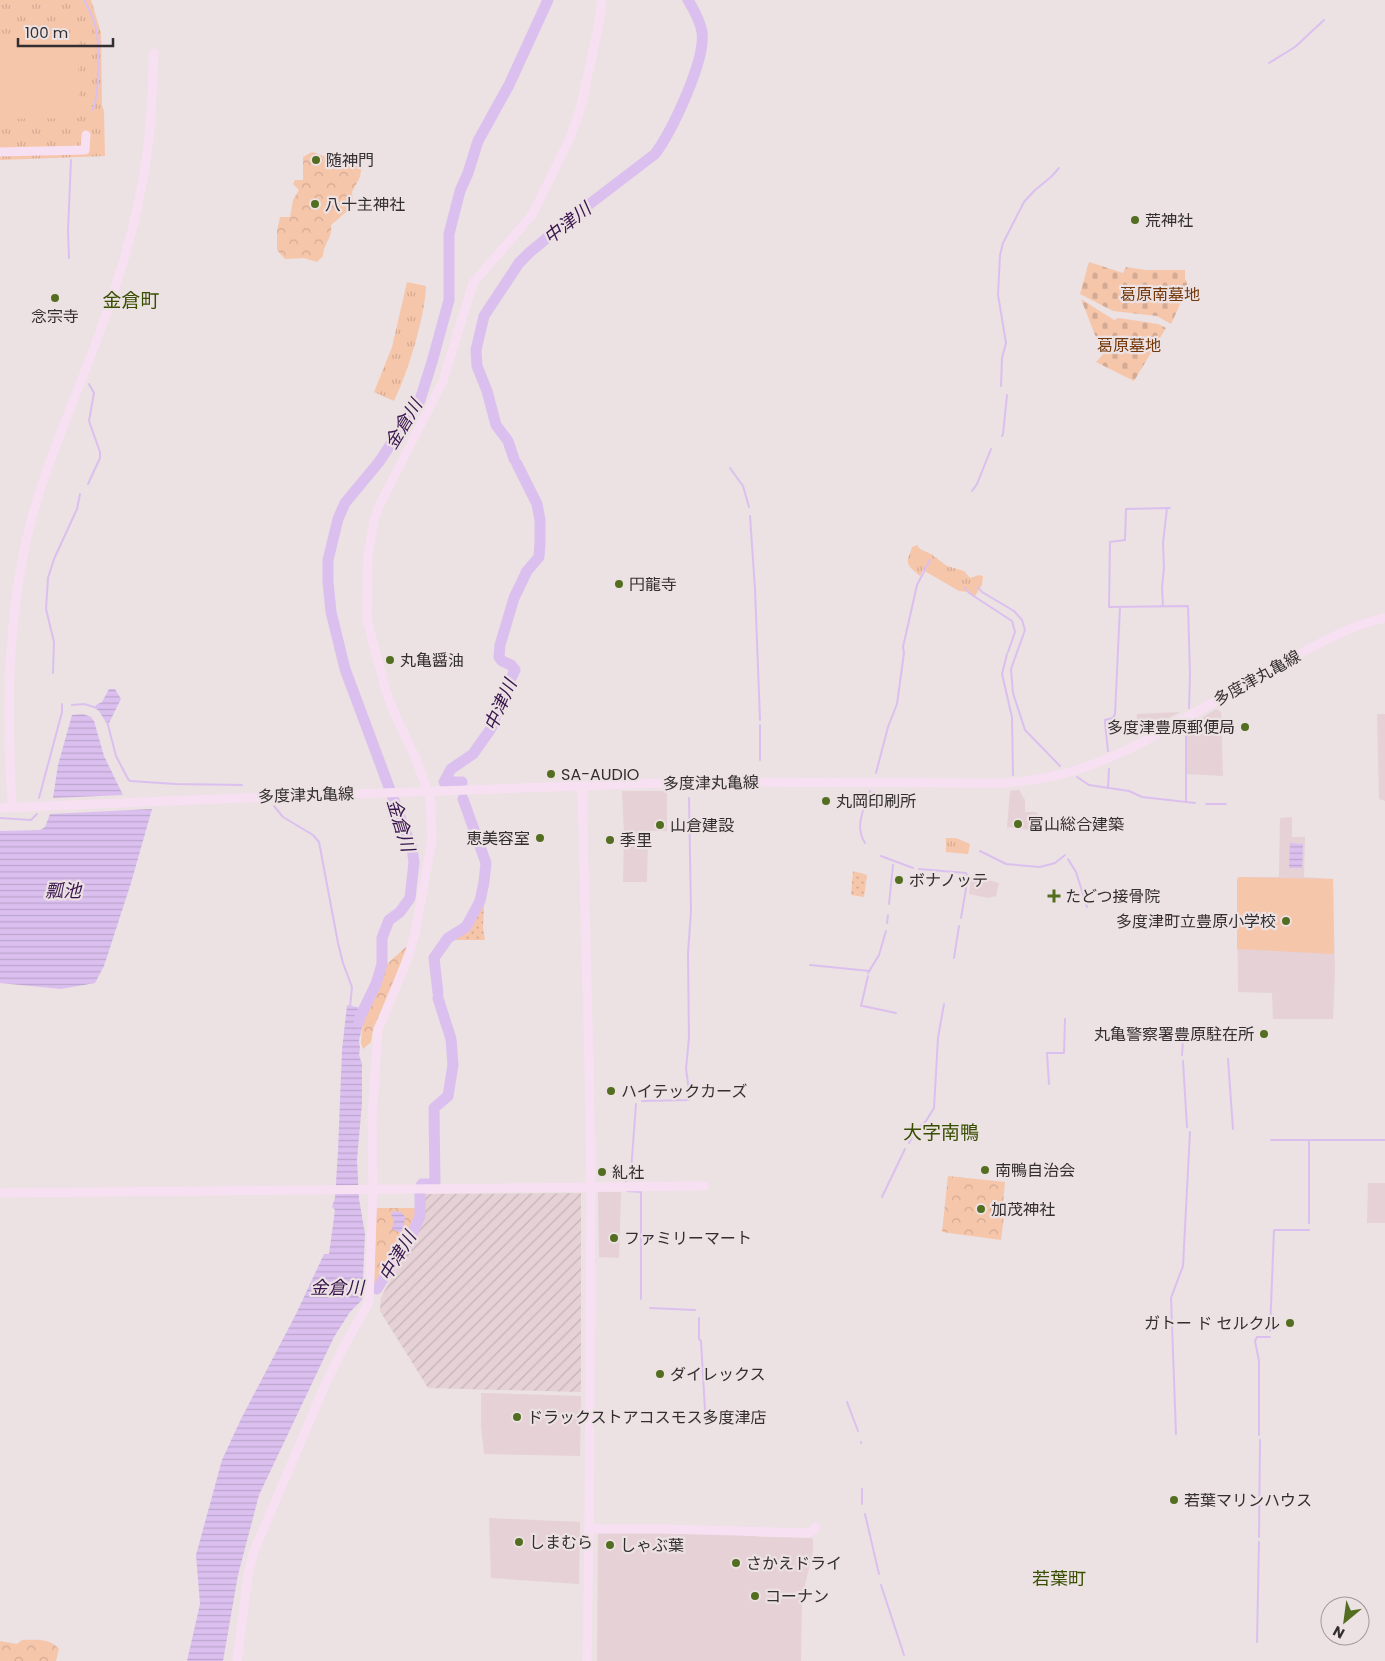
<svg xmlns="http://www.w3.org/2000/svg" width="1385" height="1661" viewBox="0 0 1385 1661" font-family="Poppins,'Noto Sans JP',sans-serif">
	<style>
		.built { fill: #e5d1d6 }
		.industrial { fill: url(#industrial-furrows) }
		.grass { fill: url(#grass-dots) }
		.forest { fill: url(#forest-crowns) }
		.cemetery { fill: url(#cemetery-stones) }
		.park { fill: url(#park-tufts) }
		.garden { fill: #f6c6ab }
		.water { fill: url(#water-rules) }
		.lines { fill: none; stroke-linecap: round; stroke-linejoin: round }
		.stream { stroke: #dbc0ef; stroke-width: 2 }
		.river { stroke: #dbc0ef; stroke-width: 11 }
		.secondary { stroke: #f8e0f3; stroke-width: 9 }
		.poi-dot { fill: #536e21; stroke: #ece1e3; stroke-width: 2 }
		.labels { text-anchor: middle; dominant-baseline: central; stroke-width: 4.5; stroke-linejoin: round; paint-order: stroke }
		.poi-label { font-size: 16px; fill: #332f30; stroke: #ece1e3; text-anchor: start }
		.park-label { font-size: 16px; fill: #733708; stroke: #ece1e3 }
		.street-label { font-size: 16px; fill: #332f30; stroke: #ece1e3 }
		.water-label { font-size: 18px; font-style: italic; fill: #38154d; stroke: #ece1e3 }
		.neighbourhood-label { font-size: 18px; fill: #384f02; stroke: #ece1e3 }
		.quarter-label { font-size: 19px; fill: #384f02; stroke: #ece1e3 }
	</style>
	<defs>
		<pattern id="industrial-furrows" width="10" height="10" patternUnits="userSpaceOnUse" patternTransform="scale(1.25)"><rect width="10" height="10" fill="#e5d1d6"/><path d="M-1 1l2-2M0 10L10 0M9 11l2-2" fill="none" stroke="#c5b4b8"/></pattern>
		<pattern id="grass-dots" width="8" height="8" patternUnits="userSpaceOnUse" patternTransform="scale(1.25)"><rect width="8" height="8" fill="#f6c6ab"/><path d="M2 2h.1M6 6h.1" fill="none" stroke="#d3aa93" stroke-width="1.8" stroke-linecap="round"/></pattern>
		<pattern id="forest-crowns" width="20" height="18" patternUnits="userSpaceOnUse" patternTransform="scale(1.25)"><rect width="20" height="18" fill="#f6c6ab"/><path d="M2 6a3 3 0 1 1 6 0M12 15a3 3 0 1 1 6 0" fill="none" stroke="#d3aa93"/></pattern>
		<pattern id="cemetery-stones" width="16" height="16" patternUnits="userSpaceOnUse" patternTransform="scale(1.25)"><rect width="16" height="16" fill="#f6c6ab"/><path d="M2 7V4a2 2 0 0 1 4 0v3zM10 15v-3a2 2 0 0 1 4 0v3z" fill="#d3aa93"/></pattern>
		<pattern id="park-tufts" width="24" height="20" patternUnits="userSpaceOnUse" patternTransform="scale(1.25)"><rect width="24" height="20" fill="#f6c6ab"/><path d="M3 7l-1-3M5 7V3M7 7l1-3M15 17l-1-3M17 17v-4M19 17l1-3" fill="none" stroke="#d3aa93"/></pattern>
		<pattern id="water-rules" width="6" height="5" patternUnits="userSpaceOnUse" patternTransform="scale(1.25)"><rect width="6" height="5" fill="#dbc0ef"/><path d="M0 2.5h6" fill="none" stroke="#bca5cd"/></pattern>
	</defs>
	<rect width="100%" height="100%" fill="#ece1e3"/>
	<g class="built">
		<polygon points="1216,709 1221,712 1223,776 1187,774 1186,728"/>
		<polygon points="1180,712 1136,736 1137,714"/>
		<polygon points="1377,714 1385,714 1385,801 1379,799"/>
		<polygon points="1019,790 1025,800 1025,812 1036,812 1050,827 1038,831 1007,827 1010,791"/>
		<polygon points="622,791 667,791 667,831 648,831 647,882 623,882 624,834"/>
		<polygon points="1292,817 1292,837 1305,837 1304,877 1333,879 1335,971 1333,1019 1273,1019 1272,993 1238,992 1237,879 1239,877 1279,877 1280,818"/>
		<polygon points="971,876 999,883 996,896 988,898 969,894"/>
		<polygon points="1368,1183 1385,1183 1385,1223 1367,1223"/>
		<polygon points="598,1192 621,1192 619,1258 599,1257"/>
		<polygon points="481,1393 581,1396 580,1456 484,1454 481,1426"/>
		<polygon points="489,1518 580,1522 579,1584 491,1578"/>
		<polygon points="598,1533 726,1534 764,1537 811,1538 813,1539 813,1552 802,1597 801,1661 597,1661"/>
	</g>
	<polygon class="industrial" points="581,1193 581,1392 428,1388 380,1311 381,1297 404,1256 413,1247 425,1216 424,1194"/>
	<g class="grass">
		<polygon points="853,871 867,875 864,897 851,895"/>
		<path d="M481 903 484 906 483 928 485 940H457L453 938C468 931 473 918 481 903Z"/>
	</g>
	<g class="forest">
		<path d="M312 152 329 158 348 157 362 165 360 177 352 192 353 206 331 225C333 237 323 245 323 256L317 262 304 258 285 259 277 250V231L280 217H290L293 200 299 190 293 184 295 180H303V157Z"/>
		<polygon points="407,946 391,990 373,1029 371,1042 363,1049 361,1043 363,1019 386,965"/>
		<polygon points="948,1176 1005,1182 1003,1205 1005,1208 1001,1240 942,1232"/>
		<polygon points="376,1208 418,1208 411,1233 398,1251 378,1286 374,1287"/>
		<path d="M22 1640C35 1640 50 1638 59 1649L56 1661H0V1641L17 1644Z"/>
	</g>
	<g class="cemetery">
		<polygon points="1089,262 1123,273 1126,267 1146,270 1185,270 1185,279 1187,282 1187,289 1171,324 1157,316 1113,311 1080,294"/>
		<polygon points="1081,299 1114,320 1119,318 1158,324 1166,328 1134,381 1096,362 1106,351 1095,335"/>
	</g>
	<g class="park">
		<polygon points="0,0 91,0 101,33 102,105 104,111 105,156 0,160"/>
		<path d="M407 282 426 286C425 317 408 372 394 401L374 392 392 347Z"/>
		<path d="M917 545 920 549 931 554 947 566 964 571 970 578 979 575 983 576 982 585 975 596 968 592 959 591 923 570 920 576C905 563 906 565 912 547Z"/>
		<polygon points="946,838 956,838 970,844 968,854 946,852"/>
	</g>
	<g class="garden">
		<polygon points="78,33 79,118 0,119 0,34"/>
		<polygon points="1239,877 1333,879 1334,954 1237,949 1237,879"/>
	</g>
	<g class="water">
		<polygon points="109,689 115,689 121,699 109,723 107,724 99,711 95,708 96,705 102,702"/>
		<polygon points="83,714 91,717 94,721 104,756 123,795 53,798 58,765 72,715"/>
		<polygon points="152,809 131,883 104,966 95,983 61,989 0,983 0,831 40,830 45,827 50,814"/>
		<polygon points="1290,843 1303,844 1302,868 1289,868"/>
		<path d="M347 1005 366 1009 359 1041 360 1048 359 1055 362 1064V1103L357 1160 359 1199 365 1234 362 1300 350 1312 334 1337 259 1495 238 1575 223 1661H187L200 1604 196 1555 222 1460 241 1419 296 1314 324 1254H329C331 1239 333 1225 335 1210L332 1207 335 1198 338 1151 342 1050Z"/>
		<polygon points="393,1211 401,1212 405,1217 404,1226 401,1233 392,1229 394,1221 391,1214"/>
	</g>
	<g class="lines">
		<g class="stream">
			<path d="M84 0C88 8 93 16 95 25 100 40 100 97 92 110"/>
			<polyline points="1269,63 1295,47 1324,20"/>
			<polyline points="69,258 68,230 71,160"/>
			<polyline points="1001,386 1002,358 1006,343 998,295 1000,255 1003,243 1024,202 1034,191 1052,176 1059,168"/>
			<polyline points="1002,436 1003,434 1007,395"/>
			<polyline points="730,468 743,486 749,507"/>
			<polyline points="88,484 100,458 100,452 89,421 94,393 89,384"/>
			<polyline points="972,491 977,484 991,449"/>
			<polyline points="1170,508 1126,509 1125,540 1110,542 1109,607 1188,606 1190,674 1189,708"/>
			<polyline points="750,516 755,589 760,720"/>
			<polyline points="978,587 982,592 1014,611 1022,620 1025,630 1011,669 1013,693 1025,730 1060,766"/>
			<polyline points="965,588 969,593 1012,621 1015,632 1008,652"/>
			<polyline points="1163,605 1162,587 1164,568 1163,543 1167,508"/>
			<polyline points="1007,654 1002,674 1012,717 1013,775"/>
			<polyline points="53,673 54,642 46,609 48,578 54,559 77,509 80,494"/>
			<polyline points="72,705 84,704 97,708"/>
			<polyline points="107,721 116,756 128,779 130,781 176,784 242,785"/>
			<polyline points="760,725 760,760"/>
			<polyline points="1186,728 1186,802"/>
			<polyline points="1108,751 1105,723 1105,720 1113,718 1115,714 1120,607"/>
			<polyline points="876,773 888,727 897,704 904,653 903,647 917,585 930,560"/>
			<polyline points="1077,777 1089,785 1129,791 1142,797 1195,803"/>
			<polyline points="1108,788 1109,769"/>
			<polyline points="39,798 62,712 62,704"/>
			<polyline points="1206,804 1226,804"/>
			<polyline points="274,806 283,817 313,835 319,842 338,943 343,963 352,987 350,1007"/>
			<polyline points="0,818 31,820 37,814"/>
			<path d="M865 843C854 826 864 809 870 791"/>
			<polyline points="980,851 1006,864 1040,867 1055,863 1065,855"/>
			<polyline points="881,856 913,868"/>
			<polyline points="1068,859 1076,872 1087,907"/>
			<polyline points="919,869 966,873 968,877 961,918"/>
			<polyline points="889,904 893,865"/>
			<polyline points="887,923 888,915"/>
			<polyline points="954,958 959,926"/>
			<polyline points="810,965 870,971"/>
			<polyline points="868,973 879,955 886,931"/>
			<polyline points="861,1006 868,976"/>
			<polyline points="863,1006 896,1013"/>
			<polyline points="1182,1055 1184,1027"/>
			<polyline points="1228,1059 1233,1129"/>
			<polyline points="1183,1061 1187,1127"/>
			<polyline points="1049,1084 1047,1053 1064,1053 1065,1019"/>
			<polyline points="642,1101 687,1100 690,1099 690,1097 686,1069 689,1037 688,953 691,911 689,798"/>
			<polyline points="1271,1140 1385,1140"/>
			<polyline points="1309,1140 1309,1223"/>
			<polyline points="909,1143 915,1131 926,1121 934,1108 938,1038 944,1004"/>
			<polyline points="631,1171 636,1104"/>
			<polyline points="626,1183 626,1175 631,1176"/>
			<polyline points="627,1191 641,1192 641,1299"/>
			<polyline points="882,1197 905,1149"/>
			<polyline points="650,1308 695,1310"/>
			<polyline points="699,1318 699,1339 701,1341 705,1410"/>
			<polyline points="1270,1331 1274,1230 1309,1230"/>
			<polyline points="847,1402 858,1431"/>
			<polyline points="1176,1434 1171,1298 1183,1266 1190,1132"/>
			<polyline points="1259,1435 1259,1361 1255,1341 1257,1337 1270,1337"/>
			<polyline points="861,1442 861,1443"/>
			<polyline points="862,1489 862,1504"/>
			<polyline points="865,1514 879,1574"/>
			<polyline points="1259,1537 1260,1440"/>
			<polyline points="881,1585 904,1655"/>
			<polyline points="1257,1642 1259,1542"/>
		</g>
		<g class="river">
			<path d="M514 459 508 441 496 425 487 391 477 366 476 350 484 316 519 263 530 252 570 219 655 154C672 131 706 60 702 32 700 21 694 10 688 0"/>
			<polyline points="462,783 462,782 444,782 451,769 473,754 490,730 494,723 497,708 515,670 511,665 502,661 499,657 500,645 514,598 527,571 539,557 540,543 540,520 537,504 517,464"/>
			<polyline points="438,993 434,958 448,938 466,927 480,901 484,882 486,863 463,799"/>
			<polyline points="359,1022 360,1017 376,984 382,964 382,938 389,920 400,912 410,898 414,862 412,849 345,669 331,612 328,582 328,560 338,519 345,503 379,462 420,400 432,362 449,300 449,234 460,191 468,173 478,141 509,85 548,0"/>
			<polyline points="421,1186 422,1184 435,1184 434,1108 448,1096 453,1065 451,1039 438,998"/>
			<polyline points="377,1289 399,1253 408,1243 420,1216 420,1193"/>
		</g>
		<g class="secondary">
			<polyline points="0,152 85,150 86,135"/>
			<polyline points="582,787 589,1063 591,1188 589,1529 587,1661"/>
			<path d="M12 807C7 705 6 610 34 510 54 440 87 374 109 305 126 257 140 206 147 154 152 121 152 87 154 53"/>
			<path d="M0 808 241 798 693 782 1004 783C1058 779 1093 767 1141 743 1184 719 1228 694 1271 670 1307 650 1344 627 1385 618"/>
			<polyline points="0,1193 704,1186"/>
			<polyline points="589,1529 664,1529 809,1533 816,1527"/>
			<polyline points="237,1661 248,1575 254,1551 325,1385 343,1348 369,1302 373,1190 372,1117 378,1030 409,955 415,933 432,840 430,798 416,759 393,710 386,691 367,620 368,555 374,521 379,506 443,381 473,283 532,215 569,140 578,116 584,93 598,28 602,0"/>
		</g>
	</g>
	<g class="poi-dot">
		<circle cx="316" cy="160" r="5"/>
		<circle cx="315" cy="204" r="5"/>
		<circle cx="1135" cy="220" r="5"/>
		<circle cx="55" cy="298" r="5"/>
		<circle cx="619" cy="584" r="5"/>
		<circle cx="390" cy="660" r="5"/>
		<circle cx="1245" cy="727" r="5"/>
		<circle cx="551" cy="774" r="5"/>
		<circle cx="826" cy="801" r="5"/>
		<circle cx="1018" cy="824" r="5"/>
		<circle cx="660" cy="825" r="5"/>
		<circle cx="540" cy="838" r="5"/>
		<circle cx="610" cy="840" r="5"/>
		<circle cx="899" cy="880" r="5"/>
		<path d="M1051.5 888.5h5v5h5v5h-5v5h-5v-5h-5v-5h5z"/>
		<circle cx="1286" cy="921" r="5"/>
		<circle cx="1264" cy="1034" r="5"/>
		<circle cx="611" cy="1091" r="5"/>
		<circle cx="985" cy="1170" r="5"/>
		<circle cx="602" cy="1172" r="5"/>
		<circle cx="981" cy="1209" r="5"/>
		<circle cx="614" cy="1238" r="5"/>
		<circle cx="1290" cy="1323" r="5"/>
		<circle cx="660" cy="1374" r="5"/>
		<circle cx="517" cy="1417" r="5"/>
		<circle cx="1174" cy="1500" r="5"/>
		<circle cx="519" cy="1542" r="5"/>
		<circle cx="610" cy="1545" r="5"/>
		<circle cx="736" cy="1563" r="5"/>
		<circle cx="755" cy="1596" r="5"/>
	</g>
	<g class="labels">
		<g class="poi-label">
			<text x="326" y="160">随神門</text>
			<text x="325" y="204">八十主神社</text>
			<text x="1145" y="220">荒神社</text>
			<text x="55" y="316" text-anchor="middle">念宗寺</text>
			<text x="629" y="584">円龍寺</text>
			<text x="400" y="660">丸亀醤油</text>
			<text x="1235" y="727" text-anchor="end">多度津豊原郵便局</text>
			<text x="561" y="774">SA-AUDIO</text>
			<text x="836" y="801">丸岡印刷所</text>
			<text x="1028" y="824">富山総合建築</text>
			<text x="670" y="825">山倉建設</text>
			<text x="530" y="838" text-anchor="end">恵美容室</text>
			<text x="620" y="840">季里</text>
			<text x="909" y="880">ボナノッテ</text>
			<text x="1065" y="896">たどつ接骨院</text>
			<text x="1276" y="921" text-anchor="end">多度津町立豊原小学校</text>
			<text x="1254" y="1034" text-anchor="end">丸亀警察署豊原駐在所</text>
			<text x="621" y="1091">ハイテックカーズ</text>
			<text x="995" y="1170">南鴨自治会</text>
			<text x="612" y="1172">糺社</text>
			<text x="991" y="1209">加茂神社</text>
			<text x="624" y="1238">ファミリーマート</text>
			<text x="1280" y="1323" text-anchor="end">ガトー ド セルクル</text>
			<text x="670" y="1374">ダイレックス</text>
			<text x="527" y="1417">ドラックストアコスモス多度津店</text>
			<text x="1184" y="1500">若葉マリンハウス</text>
			<text x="529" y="1542">しまむら</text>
			<text x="620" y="1545">しゃぶ葉</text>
			<text x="746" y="1563">さかえドライ</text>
			<text x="765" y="1596">コーナン</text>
		</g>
		<g class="park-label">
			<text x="1160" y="294">葛原南墓地</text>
			<text x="1129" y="345">葛原墓地</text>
		</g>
		<g class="street-label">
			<text transform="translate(1257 678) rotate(-29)">多度津丸亀線</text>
			<text transform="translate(711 783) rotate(-1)">多度津丸亀線</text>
			<text transform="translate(306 795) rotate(-2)">多度津丸亀線</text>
		</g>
		<g class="water-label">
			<text transform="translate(567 223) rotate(-38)">中津川</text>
			<text transform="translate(403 424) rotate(-59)">金倉川</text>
			<text transform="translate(500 705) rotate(-66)">中津川</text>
			<text transform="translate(401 825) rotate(73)">金倉川</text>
			<text x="63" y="890">瓢池</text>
			<text transform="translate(397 1256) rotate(-59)">中津川</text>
			<text x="337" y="1287">金倉川</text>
		</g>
		<g class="neighbourhood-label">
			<text x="1059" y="1578">若葉町</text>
		</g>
		<g class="quarter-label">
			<text x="131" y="300">金倉町</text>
			<text x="941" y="1132">大字南鴨</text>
		</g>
	</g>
	<g transform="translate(1345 1621) rotate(209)"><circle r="24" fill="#ece1e3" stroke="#a29a9b"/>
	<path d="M0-4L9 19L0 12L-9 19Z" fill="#536e21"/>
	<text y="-8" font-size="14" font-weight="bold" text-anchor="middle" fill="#332f30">N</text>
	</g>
	<path d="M18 38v8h95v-8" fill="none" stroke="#332f30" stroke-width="2.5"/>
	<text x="25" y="38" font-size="15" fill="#332f30" stroke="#ece1e3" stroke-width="4" paint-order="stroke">100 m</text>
</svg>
